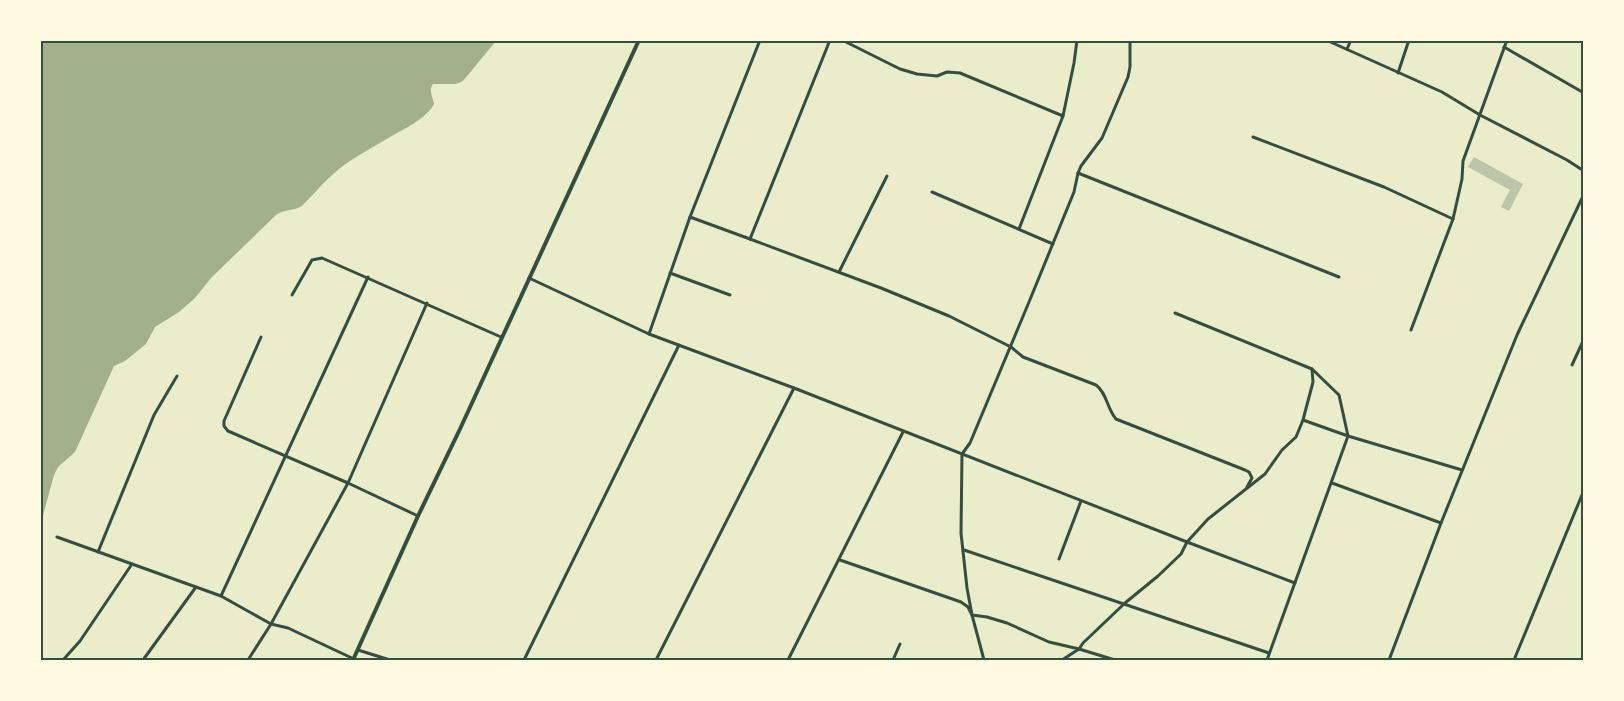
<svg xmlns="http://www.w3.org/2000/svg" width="1624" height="701" viewBox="0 0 1624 701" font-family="'Work Sans',sans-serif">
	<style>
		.water { fill: #a3b18a }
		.building { fill: #bcc5a7 }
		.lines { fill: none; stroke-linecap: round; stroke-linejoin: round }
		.minor { stroke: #344e41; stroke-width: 3 }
		.secondary { stroke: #344e41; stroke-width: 4 }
		.neatline { fill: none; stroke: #344e41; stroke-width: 2 }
	</style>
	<rect width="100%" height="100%" fill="#e9edc9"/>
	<path class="water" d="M41 40 496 41 463 81 456 84H433C428 90 433 97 434 104 426 119 404 129 390 137 370 149 348 160 331 176 321 185 312 196 302 206 294 211 284 209 276 215L211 278 195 298 179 312 155 327 146 344 125 361 114 366 75 452 58 467 54 475 41 523Z"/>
	<polygon class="building" points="1474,157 1523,184 1509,211 1501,207 1510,190 1468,167"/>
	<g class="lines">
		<g class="minor">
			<polyline points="842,40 900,69 917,74 937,76 947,72 960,73 1063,116"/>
			<polyline points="1326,40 1442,92 1480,115 1567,160 1584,171"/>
			<polyline points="1504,47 1584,93"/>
			<polyline points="1347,49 1351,40"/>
			<polyline points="1398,73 1409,40"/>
			<polyline points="1253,137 1384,187 1453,219"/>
			<polyline points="1078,173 1339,277"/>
			<polyline points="932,192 1053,244"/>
			<polyline points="690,217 750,239 830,40"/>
			<polyline points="1019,229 1063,116 1074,63 1077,40"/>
			<path d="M750 239 881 288 949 316 1011 347 1023 357 1096 385C1107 393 1107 409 1116 419L1245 470 1249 472 1252 478 1247 487"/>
			<polyline points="839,272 887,176"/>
			<polyline points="670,273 730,295"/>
			<polyline points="529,278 649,334 794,388 1187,542 1295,583"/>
			<polyline points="292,295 312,260 322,258 501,337"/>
			<polyline points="1175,313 1312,369 1339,395 1348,436 1267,660"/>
			<polyline points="1411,330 1453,219 1462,179 1463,161 1507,40"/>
			<polyline points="649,334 690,217 760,40"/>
			<polyline points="261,337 224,421 224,426 228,431 348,483 418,516"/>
			<polyline points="1572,365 1584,339"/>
			<polyline points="1303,420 1348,436 1462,470"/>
			<polyline points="1332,483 1441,523"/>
			<polyline points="57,537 221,596 271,624 288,628 354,659"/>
			<polyline points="964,550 1269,653"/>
			<polyline points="98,552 154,415 177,376"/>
			<polyline points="1059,559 1081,501"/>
			<polyline points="840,560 961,602 968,607 972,615 987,617 1007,623 1049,642 1079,649 1115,660"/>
			<polyline points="221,596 368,277"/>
			<polyline points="358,650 390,660"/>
			<polyline points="63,660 80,641 132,564"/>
			<polyline points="143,660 196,587"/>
			<polyline points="248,660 271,624 348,483 427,303"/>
			<polyline points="524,660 679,345"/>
			<polyline points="656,660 794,388"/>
			<polyline points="788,660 903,432"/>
			<polyline points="893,660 900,644"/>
			<polyline points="984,660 972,615 967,588 961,533 962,454 970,443 1029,302 1074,192 1078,173 1081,166 1102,138 1128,77 1130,67 1130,40"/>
			<polyline points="1062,660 1079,649 1083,643 1125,603 1158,576 1181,554 1187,542 1208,519 1265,474 1282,450 1296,437 1303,420 1313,382 1312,369"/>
			<polyline points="1389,660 1441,523 1517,335 1584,194"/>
			<polyline points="1514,660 1584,490"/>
		</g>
		<polyline class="secondary" points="353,660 418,516 460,429 639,40"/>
	</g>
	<rect width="1624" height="701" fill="none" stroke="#fefae0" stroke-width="84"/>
	<rect x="42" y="42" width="1540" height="617" class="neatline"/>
</svg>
